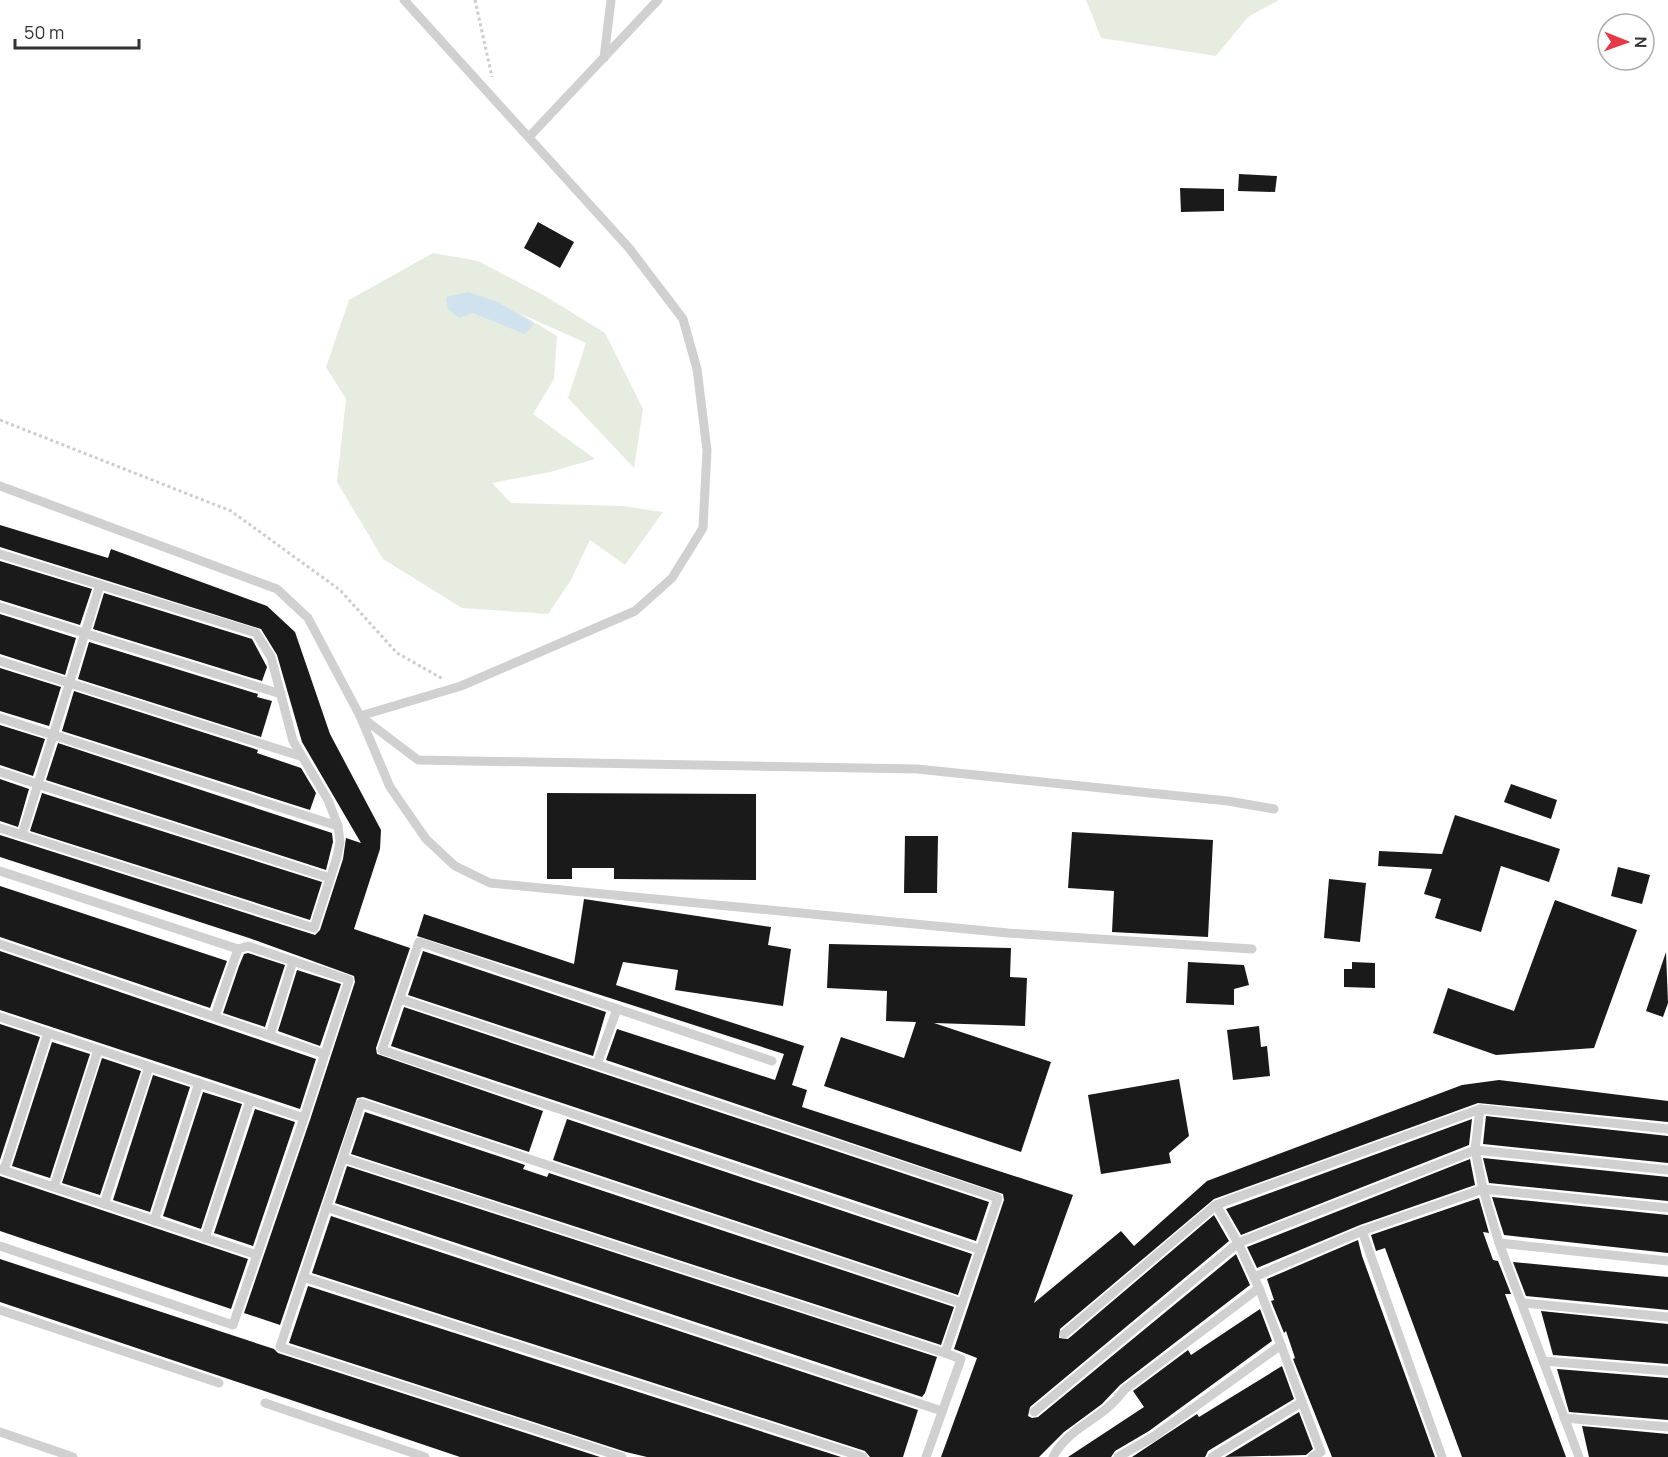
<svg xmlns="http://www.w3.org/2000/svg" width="1668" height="1457" viewBox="0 0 1668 1457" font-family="Manrope,sans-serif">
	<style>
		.green { fill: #e6ecdf }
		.water { fill: #cfe2ee }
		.building { fill: #1a1a1a }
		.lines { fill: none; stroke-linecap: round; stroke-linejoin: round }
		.path { stroke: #cdcdcd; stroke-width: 3; stroke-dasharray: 3 3; stroke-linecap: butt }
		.service { stroke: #d0d0d0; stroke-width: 9 }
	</style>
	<rect width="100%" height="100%" fill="#fff"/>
	<g class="green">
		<polygon points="1086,0 1279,0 1248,17 1216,56 1101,38"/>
		<polygon points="433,253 478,261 545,296 605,333 643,409 634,468 568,398 586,343 519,313 557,336 554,379 533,414 595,459 550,472 492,483 511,503 623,506 663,512 625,565 590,540 571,580 548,614 462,608 383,559 337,482 346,399 326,367 349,300"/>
	</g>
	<polygon class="water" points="468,292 498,302 534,324 525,334 473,313 459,318 448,309 446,297"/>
	<g class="building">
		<polygon points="1239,174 1277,176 1275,192 1238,191"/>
		<polygon points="1180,188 1224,189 1224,211 1181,212"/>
		<polygon points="538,222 574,242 560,268 524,248"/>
		<polygon points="0,525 108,558 111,549 267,606 295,632 330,734 381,830 380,849 354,929 410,948 376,1048 377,1054 543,1111 529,1152 363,1097 357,1098 280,1325 244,1313 310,1120 355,982 354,976 249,938 0,857 0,835 315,935 320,930 343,859 346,838 361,843 302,742 277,655 261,629 0,547"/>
		<polygon points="0,561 92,589 80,625 0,600"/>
		<polygon points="104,593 252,639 267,667 262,681 93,629"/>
		<polygon points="0,614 76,638 65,675 0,654"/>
		<polygon points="89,642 258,694 257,697 272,701 261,737 78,679"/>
		<polygon points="0,668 61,687 49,726 0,711"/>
		<polygon points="74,691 258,750 257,753 301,768 316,793 310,810 62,731"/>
		<polygon points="0,725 45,739 33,776 0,765"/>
		<polygon points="58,743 332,833 333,842 326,870 46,780"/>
		<polygon points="0,779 29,789 18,827 0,821"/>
		<polygon points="1511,784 1557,800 1551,819 1504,802"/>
		<polygon points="42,793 322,882 310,920 30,831"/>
		<polygon points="547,793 756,794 756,880 614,879 614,868 572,868 572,879 547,879"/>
		<polygon points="1455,815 1560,849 1549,882 1501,866 1481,932 1435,918 1441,899 1424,894 1432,869 1378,866 1379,851 1442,854"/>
		<polygon points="1072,832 1213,840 1208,937 1112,932 1114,891 1068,888"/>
		<polygon points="905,836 938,836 937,893 904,893"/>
		<polygon points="1618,867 1650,875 1642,904 1611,896"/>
		<polygon points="1329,879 1366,883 1360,942 1324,938"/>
		<polygon points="0,886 227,961 210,1008 0,937"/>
		<polygon points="584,899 771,927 768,945 791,949 783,1006 675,990 678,970 623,962 616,985 804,1046 792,1085 807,1090 802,1107 1073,1195 1034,1303 1121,1231 1134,1246 1207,1181 1462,1085 1499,1080 1668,1101 1668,1122 1478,1103 1214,1199 1060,1329 1059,1338 1068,1339 1214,1215 1229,1241 1030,1407 1028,1416 1032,1418 1038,1417 1236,1254 1250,1285 1120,1385 1102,1404 1064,1432 1039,1457 941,1457 977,1358 954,1349 1004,1200 1003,1194 606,1060 617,1029 775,1080 784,1054 417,936 424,914 574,964"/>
		<polygon points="1555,900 1637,930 1594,1048 1496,1055 1433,1033 1448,988 1514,1011"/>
		<polygon points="829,944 1011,948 1010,977 1027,978 1025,1026 934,1023 1051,1062 1021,1152 824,1086 841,1037 904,1058 916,1022 886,1021 887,991 827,988"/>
		<polygon points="0,951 316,1059 300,1109 0,1010"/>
		<polygon points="423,951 606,1012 593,1056 408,995"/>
		<polygon points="1666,952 1668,1003 1663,1017 1646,1011"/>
		<polygon points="248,953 285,965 265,1027 223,1013 239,966 244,954"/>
		<polygon points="1188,962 1244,965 1249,985 1234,989 1234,1005 1186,1003"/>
		<polygon points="1352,962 1375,963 1375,988 1344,987 1344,969 1352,969"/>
		<polygon points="297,970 341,984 320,1046 278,1031"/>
		<polygon points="404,1007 989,1202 976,1241 391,1046"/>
		<polygon points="0,1024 40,1037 0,1160"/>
		<polygon points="1259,1026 1261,1047 1267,1046 1270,1076 1233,1080 1227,1030"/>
		<polygon points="52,1042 90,1054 50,1178 12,1166"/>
		<polygon points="102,1058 141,1071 100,1195 62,1183"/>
		<polygon points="153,1075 190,1087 150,1212 113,1200"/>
		<polygon points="1179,1079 1189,1136 1169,1153 1171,1163 1101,1174 1088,1095"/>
		<polygon points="203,1092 242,1104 201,1229 163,1216"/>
		<polygon points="255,1109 295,1122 253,1246 214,1233"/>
		<polygon points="365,1112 525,1165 523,1169 547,1177 549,1173 954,1307 941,1345 351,1154"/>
		<polygon points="1486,1116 1668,1136 1668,1163 1483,1144"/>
		<polygon points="567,1119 972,1254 958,1295 553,1160"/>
		<polygon points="1472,1119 1469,1145 1241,1235 1226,1209"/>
		<polygon points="1483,1158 1668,1177 1668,1201 1489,1183"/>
		<polygon points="1470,1159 1475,1185 1360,1225 1257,1268 1247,1247"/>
		<polygon points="347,1166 937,1357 925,1393 922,1397 335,1203"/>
		<polygon points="0,1176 248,1259 231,1309 0,1231"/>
		<polygon points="1492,1197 1668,1215 1668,1253 1504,1235"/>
		<polygon points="1479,1198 1489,1233 1483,1232 1493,1260 1498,1261 1511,1294 1505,1294 1566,1457 1462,1457 1385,1248 1376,1251 1371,1235"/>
		<polygon points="331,1216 918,1410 903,1457 870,1457 865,1451 312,1273"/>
		<polygon points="1358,1240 1362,1256 1435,1457 1332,1457 1293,1359 1295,1358 1286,1331 1284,1333 1271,1301 1274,1300 1267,1279"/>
		<polygon points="0,1259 274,1349 278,1353 600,1457 460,1457 0,1302"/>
		<polygon points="1513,1262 1668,1277 1668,1310 1526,1296"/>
		<polygon points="308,1286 841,1457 647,1457 626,1452 289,1343"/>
		<polygon points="1260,1309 1272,1341 1149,1431 1115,1451 1111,1457 1068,1457 1144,1407 1133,1391 1188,1350 1191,1355"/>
		<polygon points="1541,1311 1668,1324 1668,1364 1553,1355"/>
		<polygon points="1282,1366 1294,1399 1208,1451 1205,1457 1132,1457 1197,1414 1199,1417"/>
		<polygon points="1557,1369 1668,1378 1668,1420 1569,1412"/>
		<polygon points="1299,1412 1313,1449 1306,1455 1225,1457"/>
		<polygon points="1582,1426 1668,1434 1668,1457 1589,1457"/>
	</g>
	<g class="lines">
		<g class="path">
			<polyline points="475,0 492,77"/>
			<polyline points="0,420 231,511 340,590 397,653 443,679"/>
		</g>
		<g class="service">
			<polyline points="404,0 629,248 683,319 697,369 707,450 703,528 672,578 635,611 461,686 360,716 418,760 917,769 1228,801 1274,809"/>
			<polyline points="604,58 611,0"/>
			<polyline points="529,137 658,0"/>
			<polyline points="0,486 277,589 308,618 360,716 390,787 426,839 455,866 490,883 1008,933 1252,949"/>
			<polyline points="0,554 256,633 271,657 293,741 328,800 338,826 340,842 337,857 314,928 0,828"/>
			<polyline points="0,607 281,694"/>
			<polyline points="0,661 300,756"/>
			<polyline points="0,718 338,826"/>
			<polyline points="0,772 330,878"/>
			<polyline points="22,835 100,585"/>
			<polyline points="0,871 238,949"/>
			<polyline points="0,944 324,1054"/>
			<polyline points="400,999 998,1198 945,1353 961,1359 926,1457"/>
			<polyline points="215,1016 238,949 248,946 349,980 304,1118"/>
			<polyline points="0,1017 304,1118 233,1325 0,1246"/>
			<polyline points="270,1035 293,961"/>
			<polyline points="772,1061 419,942 382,1050 981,1250"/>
			<polyline points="597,1064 617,1009"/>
			<polyline points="1480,1109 1475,1150 1483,1189 1499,1243 1579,1457"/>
			<polyline points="343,1158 945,1353"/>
			<polyline points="0,1169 257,1255"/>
			<polyline points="4,1170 48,1033"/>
			<polyline points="54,1187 98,1050"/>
			<polyline points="104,1204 149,1067"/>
			<polyline points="326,1207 942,1411"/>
			<polyline points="154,1221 199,1083"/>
			<polyline points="1362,1231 1442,1457"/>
			<polyline points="205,1238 250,1101"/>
			<polyline points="1499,1243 1668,1261"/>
			<polyline points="303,1277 863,1457"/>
			<polyline points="1254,1277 1362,1231 1483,1189 1668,1208"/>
			<polyline points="1523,1303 1668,1317"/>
			<polyline points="0,1310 219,1383"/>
			<polyline points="1064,1334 1216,1205 1480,1109 1668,1129"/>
			<polyline points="1543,1361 1668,1371"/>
			<polyline points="1302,1402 1321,1452 1312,1457"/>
			<polyline points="265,1403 425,1457"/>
			<polyline points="1034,1412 1238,1243 1216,1205"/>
			<polyline points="1564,1418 1668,1427"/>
			<polyline points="0,1432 73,1457"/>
			<polyline points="622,1457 280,1347 361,1103 962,1303"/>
			<path d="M1053 1457C1069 1426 1103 1420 1124 1390L1259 1288 1238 1243 1475 1150 1668 1170"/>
			<polyline points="1118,1457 1153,1437 1281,1345 1259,1288"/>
			<polyline points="1212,1457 1302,1402 1281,1345"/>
		</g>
	</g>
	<g transform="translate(1626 42) rotate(91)"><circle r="28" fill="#ffffff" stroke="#adadad" stroke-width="1.5"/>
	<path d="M0-4.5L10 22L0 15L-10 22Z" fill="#e63946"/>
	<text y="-9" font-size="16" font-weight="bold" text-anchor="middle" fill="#333333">N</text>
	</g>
	<path d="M15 39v9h124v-9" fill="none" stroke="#333333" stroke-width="3"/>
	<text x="24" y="39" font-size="18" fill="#333333" stroke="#ffffff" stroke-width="4.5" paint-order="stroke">50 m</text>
</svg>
